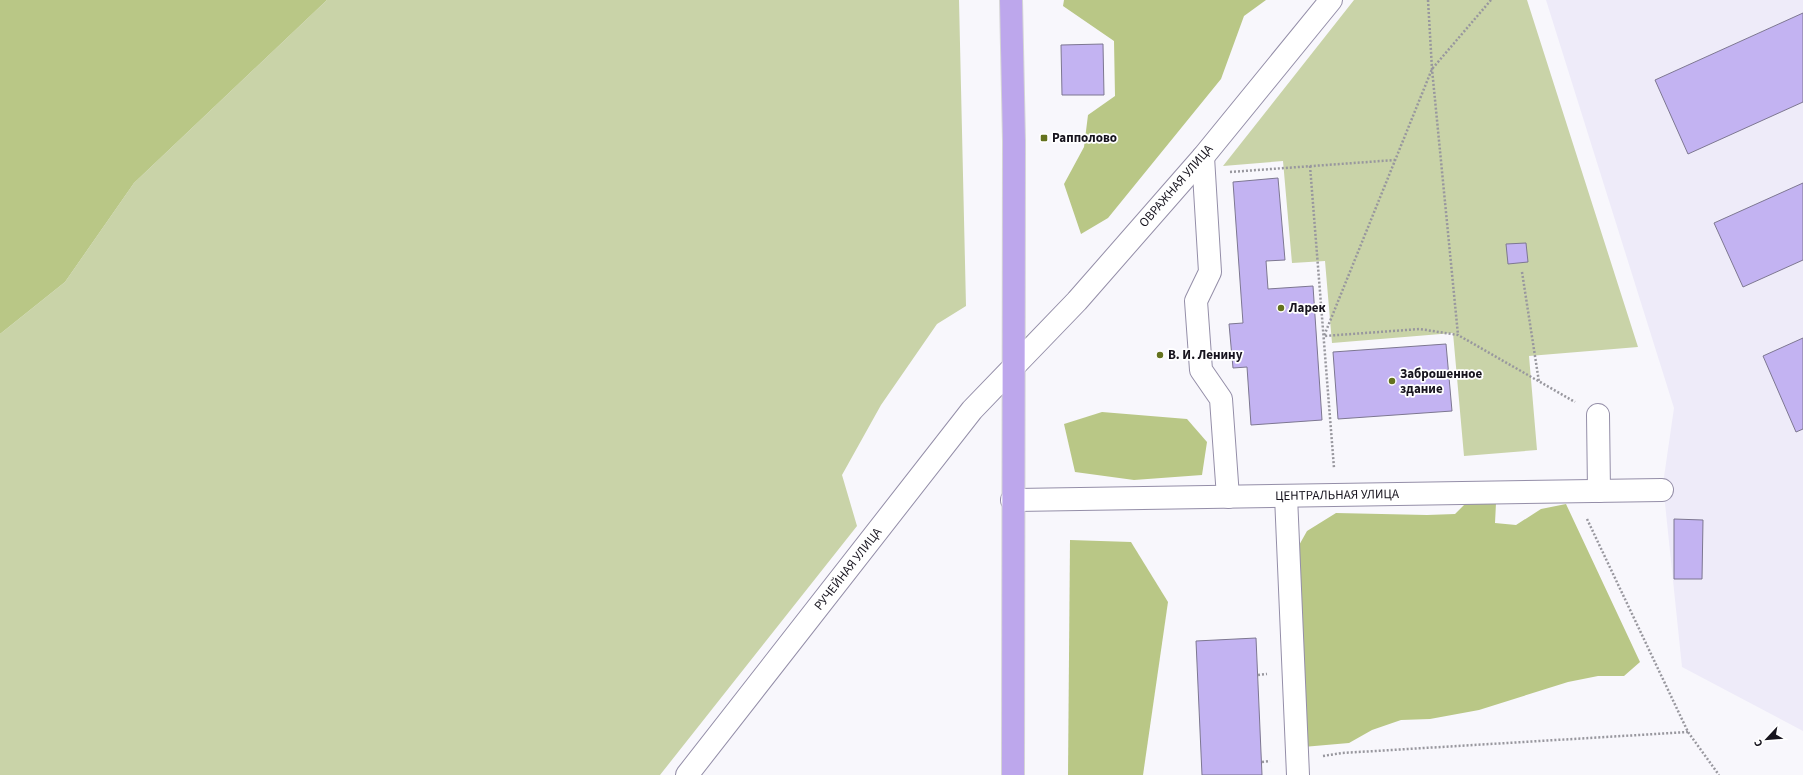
<svg xmlns="http://www.w3.org/2000/svg" width="1803" height="775" viewBox="0 0 1803 775" font-family="'Source Sans 3',sans-serif">
	<style>
		.built { fill: #eeebf9 }
		.green { fill: #c9d3a8 }
		.forest { fill: #b9c786 }
		.building { fill: #c3b3f2; stroke: #7d7791 }
		.lines { fill: none; stroke-linecap: round; stroke-linejoin: round }
		.minor-casing { stroke: #948ea8; stroke-width: 24 }
		.major-casing { stroke: #d5d5d6; stroke-width: 24 }
		.path { stroke: #98979e; stroke-width: 2.5; stroke-dasharray: 2 2; stroke-linecap: butt }
		.minor { stroke: #fff; stroke-width: 22 }
		.major { stroke: #bda7ec; stroke-width: 22 }
		.poi-dot { fill: #64721e; stroke: #fff; stroke-width: 1.5 }
		.labels { text-anchor: middle; dominant-baseline: central; stroke-width: 3.5; stroke-linejoin: round; paint-order: stroke }
		.poi-label { font-size: 13px; font-weight: bold; fill: #17141e; stroke: #fff; text-anchor: start }
		.street-label { font-size: 13px; fill: #17141e; stroke: #fff }
	</style>
	<rect width="100%" height="100%" fill="#f8f7fc"/>
	<polygon class="built" points="1546,0 1803,0 1803,731 1682,667 1663,484 1674,408"/>
	<g class="green">
		<polygon points="327,0 959,0 966,306 937,324 881,405 842,475 857,526 660,775 0,775 0,334 65,282 134,183"/>
		<polygon points="1354,0 1527,0 1638,347 1529,356 1537,450 1464,456 1453,333 1332,343 1325,261 1292,263 1283,161 1223,166"/>
	</g>
	<g class="forest">
		<polygon points="0,0 327,0 134,183 65,282 0,334"/>
		<polygon points="1064,0 1266,0 1244,16 1221,79 1108,218 1081,234 1064,184 1084,147 1088,115 1115,96 1114,41 1063,6"/>
		<polygon points="1102,412 1187,419 1207,442 1202,475 1134,480 1075,472 1064,424"/>
		<polygon points="1496,503 1495,523 1516,525 1541,509 1566,504 1640,662 1624,676 1598,676 1568,682 1479,710 1430,719 1401,720 1372,730 1349,743 1303,747 1293,556 1307,531 1336,513 1427,515 1455,514 1465,504"/>
		<polygon points="1070,540 1131,542 1168,602 1143,775 1068,775"/>
	</g>
	<g class="building">
		<polygon points="1803,13 1803,102 1688,154 1655,80"/>
		<polygon points="1103,44 1104,95 1062,95 1061,45"/>
		<polygon points="1278,178 1285,260 1266,261 1268,289 1313,286 1322,420 1251,425 1247,367 1233,368 1229,324 1243,323 1233,182"/>
		<polygon points="1803,183 1803,260 1743,287 1714,223"/>
		<polygon points="1526,243 1528,262 1508,264 1506,244"/>
		<polygon points="1803,338 1803,429 1796,432 1763,356"/>
		<polygon points="1446,344 1452,411 1338,419 1333,352"/>
		<polygon points="1674,519 1703,520 1702,579 1674,579"/>
		<polygon points="1256,638 1262,775 1202,775 1196,641"/>
	</g>
	<g class="lines">
		<defs>
			<g id="minor">
				<polyline points="1203,157 1210,272 1196,301 1201,370 1221,399 1228,497"/>
				<polyline points="1598,415 1599,491"/>
				<polyline points="1286,496 1298,775"/>
				<polyline points="1012,500 1662,490"/>
				<polyline points="687,775 972,410 1077,301 1203,157 1331,0"/>
			</g>
			<polyline id="major" points="1011,0 1014,141 1013,775"/>
		</defs>
		<use href="#minor" class="minor-casing"/>
		<use href="#major" class="major-casing"/>
		<g class="path">
			<polyline points="1428,0 1432,69 1458,335"/>
			<polyline points="1491,0 1432,69 1324,336 1420,329 1458,335 1575,402"/>
			<polyline points="1310,166 1334,468"/>
			<polyline points="1230,172 1395,160"/>
			<polyline points="1522,272 1539,382"/>
			<polyline points="1587,519 1688,732 1719,775"/>
			<polyline points="1258,675 1267,674"/>
			<polyline points="1323,756 1342,753 1688,732"/>
			<polyline points="1262,762 1270,761"/>
		</g>
		<use href="#minor" class="minor"/>
		<use href="#major" class="major"/>
	</g>
	<g class="poi-dot">
		<rect x="1040" y="134" width="8" height="8" rx="2"/>
		<circle cx="1281" cy="308" r="4"/>
		<circle cx="1160" cy="355" r="4"/>
		<circle cx="1392" cy="381" r="4"/>
	</g>
	<g class="labels">
		<g class="poi-label">
			<text x="1052" y="138">Рапполово</text>
			<text x="1289" y="308">Ларек</text>
			<text x="1168" y="355">В. И. Ленину</text>
			<text x="1400" y="374">Заброшенное<tspan x="1400" dy="15">здание</tspan></text>
		</g>
		<g class="street-label">
			<text transform="translate(1176 186) rotate(-49)">ОВРАЖНАЯ УЛИЦА</text>
			<text transform="translate(1337 495) rotate(-1)">ЦЕНТРАЛЬНАЯ УЛИЦА</text>
			<text transform="translate(848 569) rotate(-52)">РУЧЕЙНАЯ УЛИЦА</text>
		</g>
	</g>
	<g transform="translate(1767 739) rotate(244)" stroke="#ffffff" stroke-width="3" paint-order="stroke">
	<path d="M0-3L7 15L0 10L-7 15Z" fill="#17141e"/>
	<text y="-6" font-size="11" font-weight="bold" text-anchor="middle" fill="#17141e">С</text>
	</g>
</svg>
